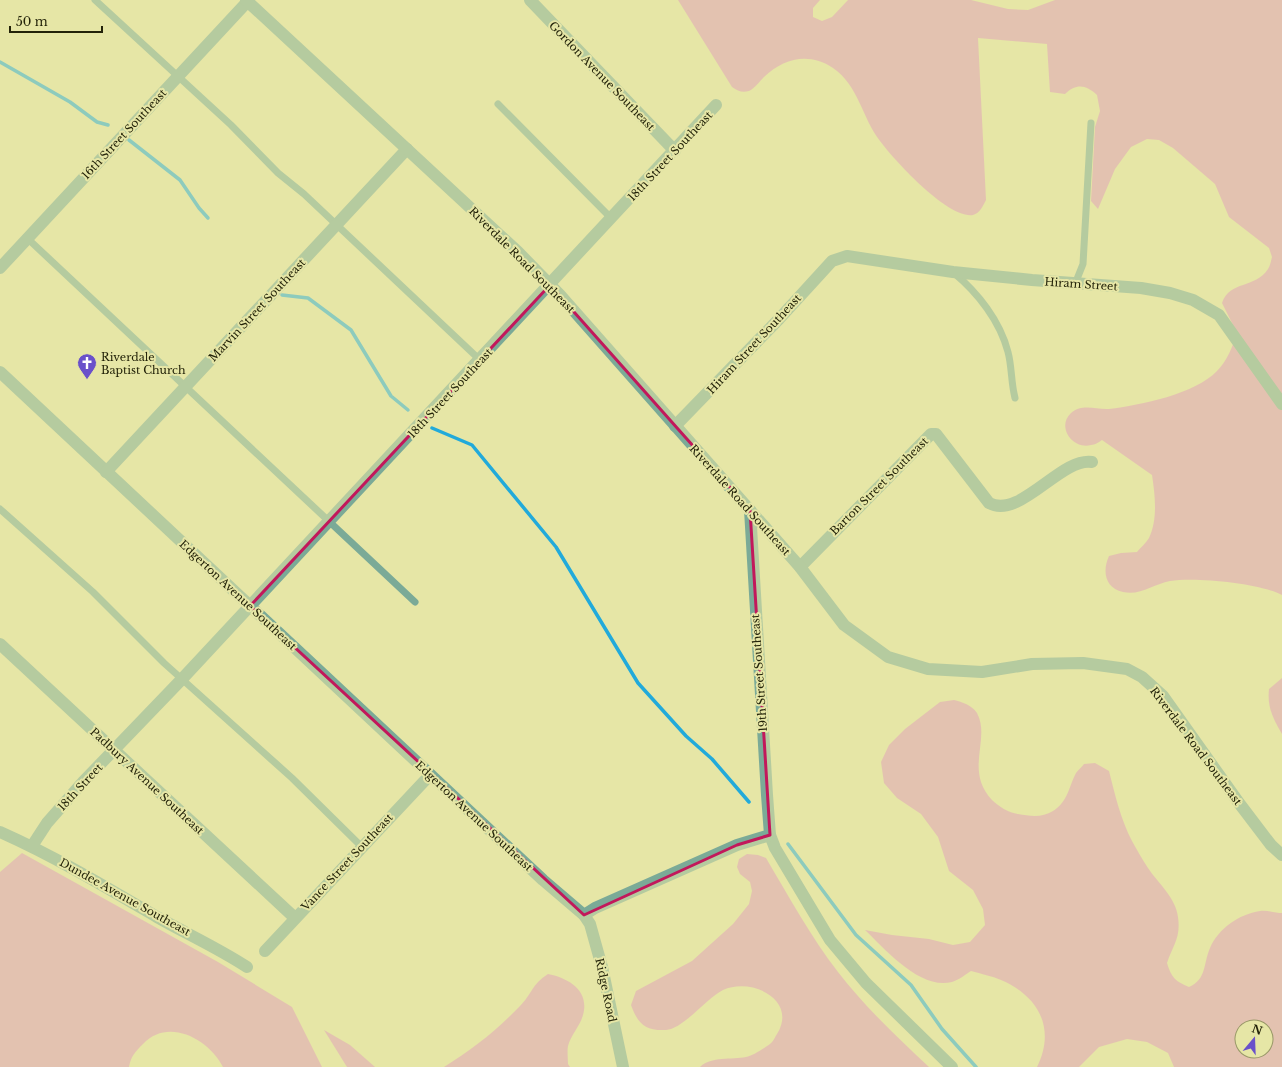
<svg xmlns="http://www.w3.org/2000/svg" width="1282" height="1067" viewBox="0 0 1282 1067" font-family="'Libre Baskerville',serif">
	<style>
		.green { fill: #e198bd; fill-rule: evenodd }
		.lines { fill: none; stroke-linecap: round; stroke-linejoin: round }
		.stream { stroke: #22aada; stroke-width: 3.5 }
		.service { stroke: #7baa97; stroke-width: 7 }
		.minor { stroke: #7baa97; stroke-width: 12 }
		.tertiary { stroke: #7baa97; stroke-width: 12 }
		.marked { fill: none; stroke: #c2185b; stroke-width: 3; stroke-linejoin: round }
		.labels { text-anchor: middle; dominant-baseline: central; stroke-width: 4; stroke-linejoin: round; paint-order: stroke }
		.street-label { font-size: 11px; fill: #232309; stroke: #e6e6a6 }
		.poi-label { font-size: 11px; fill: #232309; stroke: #e6e6a6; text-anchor: start }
	</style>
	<rect width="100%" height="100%" fill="#e6e6a6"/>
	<g class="green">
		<path d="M678 0H820L813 8V17L822 21 832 17 848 0H971L1008 9 1028 10 1055 0H1282V595C1259 583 1196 577 1170 581 1154 584 1140 596 1123 592 1105 588 1102 571 1109 556L1121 553 1137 552C1140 548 1146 543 1149 538 1158 519 1155 495 1152 475L1102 440C1099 442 1095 445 1091 445 1073 450 1056 427 1071 413 1083 403 1096 410 1109 409 1141 405 1195 394 1217 371 1227 361 1233 346 1237 333L1222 303C1230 280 1255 289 1268 269 1270 266 1271 261 1272 257L1269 248 1229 217 1215 184 1173 148 1159 140 1147 139 1131 147 1115 169 1098 209 1091 201 1095 127 1100 111 1097 95C1086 85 1077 83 1065 94L1050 92 1047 44 978 38 986 200C983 206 980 213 973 215 948 219 894 160 880 141 862 118 859 86 833 68 809 52 784 58 764 77 760 81 754 89 749 91 742 93 738 91 732 87Z"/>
		<path d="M1282 678V734C1273 719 1267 707 1269 689Z"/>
		<path d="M954 700C962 702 972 705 977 713 991 739 964 770 992 800 998 806 1009 813 1018 814 1030 816 1042 818 1053 811 1068 802 1069 786 1076 773 1078 770 1082 767 1084 764L1095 763 1109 771C1115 795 1121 820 1132 841 1137 850 1142 859 1148 868 1158 883 1176 898 1178 917 1181 938 1173 945 1167 963 1171 977 1176 982 1189 987 1207 979 1203 964 1210 948 1218 929 1239 914 1260 911 1267 910 1275 913 1282 913V1067H1174L1168 1053 1147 1042 1127 1039 1099 1047 1079 1067H1037C1056 1029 1039 996 1001 980 992 976 981 974 971 971 966 974 959 980 952 982 920 990 886 950 865 930L892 935 929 939 953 945 970 942 985 925 983 909 973 890 949 871 938 837 921 814 897 798 884 783 881 762 889 745 905 729 940 702ZM1242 1027H1266V1051H1242Z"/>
		<path d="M22 853 218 962 292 1007 322 1067H223C209 1039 168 1017 143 1044 135 1052 131 1056 129 1067H0V872Z"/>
		<path d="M747 854 758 855 766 858C789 897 811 937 838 972 865 1007 897 1037 929 1067H700C711 1056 732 1060 746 1057 753 1056 764 1048 770 1044 773 1042 775 1037 777 1034 798 1000 752 977 723 990 707 998 683 1029 666 1030 645 1031 638 1024 631 1005L636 991 692 961 733 924 749 904 752 891 750 882 740 874 737 867 739 859Z"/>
		<path d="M548 974C568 978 590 990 583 1015 580 1026 571 1035 568 1046 567 1051 568 1059 568 1064L570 1067H444C472 1050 497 1030 520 1006 532 994 532 984 548 974Z"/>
		<polygon points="324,1030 350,1045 375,1067 347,1067"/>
	</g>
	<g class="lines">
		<g class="stream">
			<polyline points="0,62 70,102 97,122 108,125"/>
			<polyline points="129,140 180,180 199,208 208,218"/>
			<polyline points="282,295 308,298 351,330 391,396 408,410"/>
			<polyline points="432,428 472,445 556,547 638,683 686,736 712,759 749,802"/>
			<polyline points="788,844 856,935 911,985 942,1029 976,1067"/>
		</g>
		<g class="service">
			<polyline points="95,0 231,125 278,173 304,194 480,360"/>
			<polyline points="498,104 612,219"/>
			<polyline points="27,238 415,602"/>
			<path d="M954 273C978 293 1000 321 1008 352 1012 367 1011 383 1015 398"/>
			<polyline points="1075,284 1083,264 1091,123"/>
			<polyline points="0,509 93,592 164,663 292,778 362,847"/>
		</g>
		<g class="minor">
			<polyline points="530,0 675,151"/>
			<polyline points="0,268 249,0"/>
			<polyline points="0,372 543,880 584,915 590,924 602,967 623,1067"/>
			<polyline points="675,426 779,319 832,261 847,256 953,272 1032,280 1141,288 1170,293 1193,300 1219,315 1282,404"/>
			<polyline points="106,472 407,149"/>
			<polyline points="750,510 767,795 770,835 775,848 830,940 866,983 952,1067"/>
			<path d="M800 567 931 434H936L989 503C1020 520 1061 457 1092 462"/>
			<polyline points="0,644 295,918"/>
			<path d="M0 832C54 856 106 887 157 917 187 934 218 948 247 967"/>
			<polyline points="32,846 47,823 83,782 182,679 716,105"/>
			<polyline points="584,915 595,908 737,845 770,835"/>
			<polyline points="265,951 430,775"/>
		</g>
		<polyline class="tertiary" points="246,0 518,252 560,295 800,567 844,625 888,657 928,669 982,672 1032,664 1083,663 1127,669 1142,677 1163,696 1239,803 1271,845 1282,855"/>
	</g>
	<path d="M0 0H1282V1067H0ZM550 285 750 510 770 835 737 845 584 915 250 606Z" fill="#e6e6a6" fill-opacity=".55" fill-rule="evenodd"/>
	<path class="marked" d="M550 285 750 510 770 835 737 845 584 915 250 606Z"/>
	<defs>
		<symbol id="church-pin" viewBox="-11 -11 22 30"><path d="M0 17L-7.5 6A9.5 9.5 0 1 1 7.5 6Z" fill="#6a51ca" stroke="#e6e6a6"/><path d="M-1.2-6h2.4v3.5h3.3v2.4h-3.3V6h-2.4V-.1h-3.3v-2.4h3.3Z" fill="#fff"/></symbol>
	</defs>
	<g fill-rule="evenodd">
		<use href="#church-pin" x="76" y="352" width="22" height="30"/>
	</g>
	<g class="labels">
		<g class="street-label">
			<text transform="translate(602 76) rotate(46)">Gordon Avenue Southeast</text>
			<text transform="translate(124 134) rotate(-47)">16th Street Southeast</text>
			<text transform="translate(670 156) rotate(-47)">18th Street Southeast</text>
			<text transform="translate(522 260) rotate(45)">Riverdale Road Southeast</text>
			<text transform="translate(1081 284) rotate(4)">Hiram Street</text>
			<text transform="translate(257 310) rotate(-47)">Marvin Street Southeast</text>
			<text transform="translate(754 344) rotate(-47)">Hiram Street Southeast</text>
			<text transform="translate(450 393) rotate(-47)">18th Street Southeast</text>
			<text transform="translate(879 486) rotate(-45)">Barton Street Southeast</text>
			<text transform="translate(740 500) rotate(48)">Riverdale Road Southeast</text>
			<text transform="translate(238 595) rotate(43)">Edgerton Avenue Southeast</text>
			<text transform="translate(759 673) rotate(-94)">19th Street Southeast</text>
			<text transform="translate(1196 746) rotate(53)">Riverdale Road Southeast</text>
			<text transform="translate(147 781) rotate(43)">Padbury Avenue Southeast</text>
			<text transform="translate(80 787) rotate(-47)">18th Street</text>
			<text transform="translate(474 816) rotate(43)">Edgerton Avenue Southeast</text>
			<text transform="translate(347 862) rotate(-47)">Vance Street Southeast</text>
			<text transform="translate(125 897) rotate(29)">Dundee Avenue Southeast</text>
			<text transform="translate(606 990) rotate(78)">Ridge Road</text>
		</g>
		<g class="poi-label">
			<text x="101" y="357">Riverdale<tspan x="101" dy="13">Baptist Church</tspan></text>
		</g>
	</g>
	<g transform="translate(1254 1039) rotate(19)"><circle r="19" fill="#e6e6a6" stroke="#989867"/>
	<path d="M0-3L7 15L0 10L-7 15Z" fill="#6a51ca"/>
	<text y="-6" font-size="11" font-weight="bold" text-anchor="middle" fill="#232309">N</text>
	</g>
	<path d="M10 26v6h92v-6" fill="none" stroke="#232309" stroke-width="2"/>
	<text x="16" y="26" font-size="12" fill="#232309" stroke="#e6e6a6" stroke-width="3" paint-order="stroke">50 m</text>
</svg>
